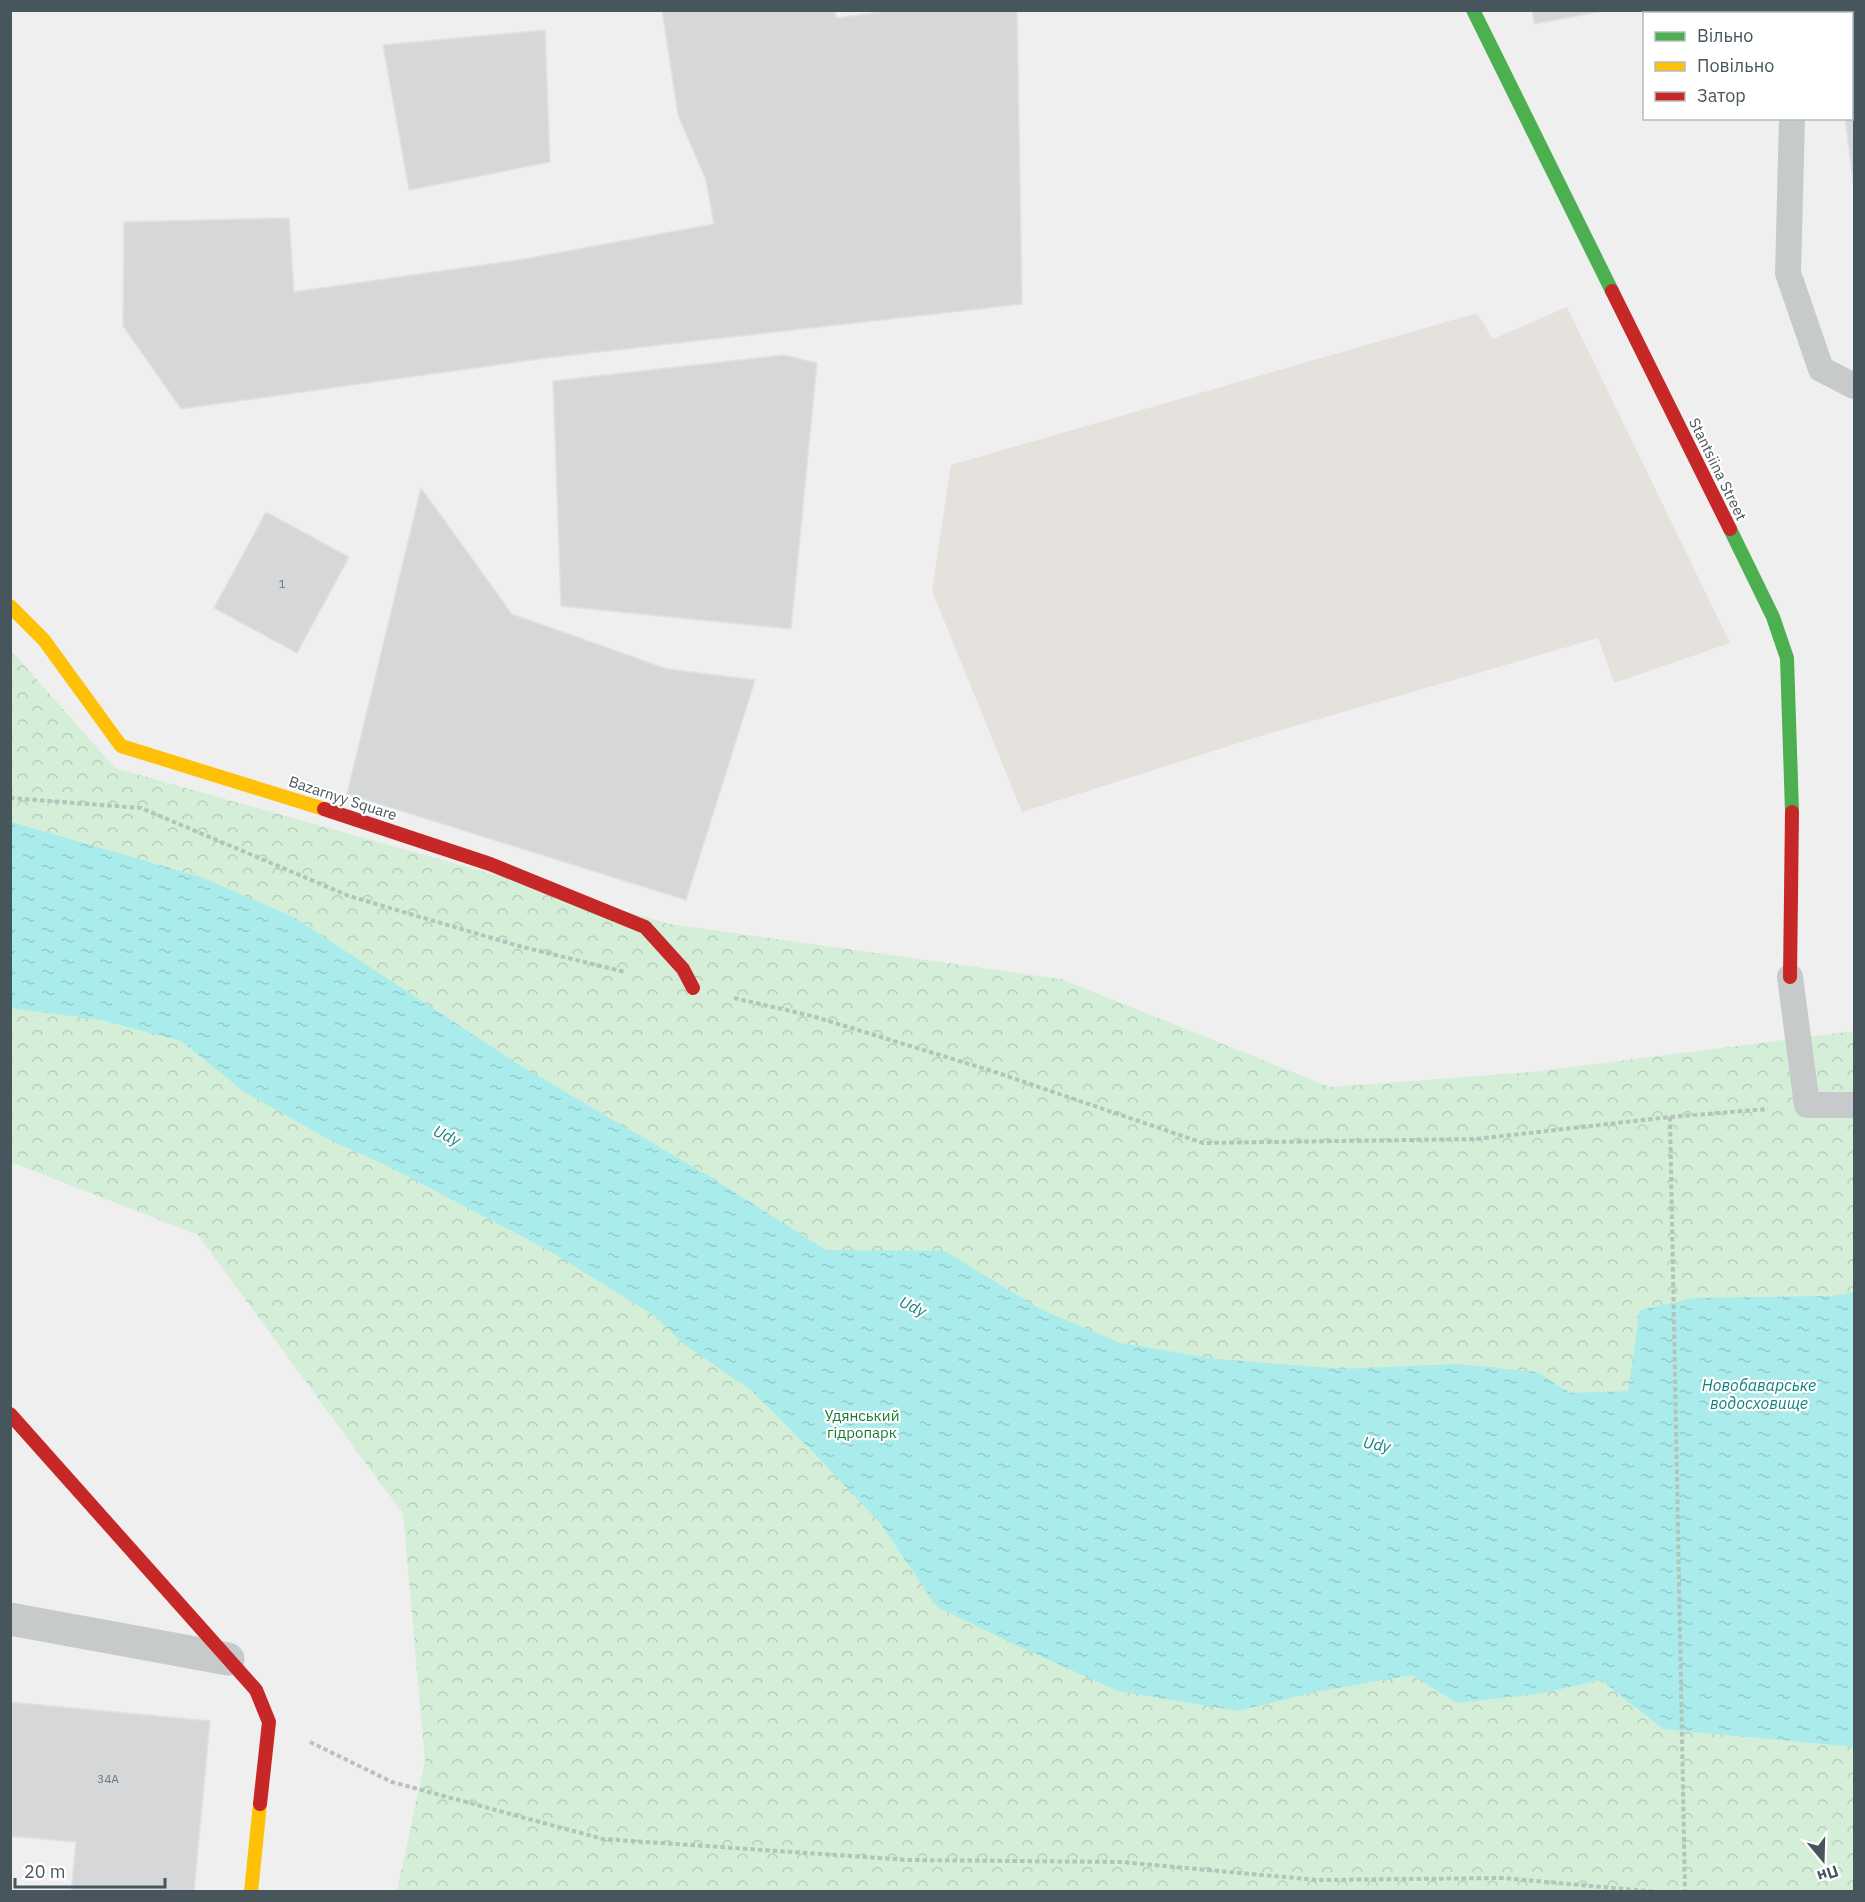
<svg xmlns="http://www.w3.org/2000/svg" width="1865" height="1902" viewBox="0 0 1865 1902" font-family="'IBM Plex Sans',sans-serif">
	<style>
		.commercial { fill: #e5e1dd }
		.park { fill: url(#park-crowns) }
		.water { fill: url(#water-ripples) }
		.building { fill: #d6d7d8; stroke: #e1e1e2; stroke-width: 1.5 }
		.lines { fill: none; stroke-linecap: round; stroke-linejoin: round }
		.path { stroke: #b6c3bc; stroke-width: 4; stroke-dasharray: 4.5 3; stroke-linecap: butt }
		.lane { stroke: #c7cacb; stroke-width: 26 }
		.street { stroke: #c7cacb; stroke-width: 33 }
		.fast { stroke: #4caf50; stroke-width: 14 }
		.slow { stroke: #ffc107; stroke-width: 14 }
		.jam { stroke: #c62828; stroke-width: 14 }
		.labels { text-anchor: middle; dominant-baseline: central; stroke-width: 4.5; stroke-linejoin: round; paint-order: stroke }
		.number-label { font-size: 12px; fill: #6c787c }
		.street-label { font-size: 15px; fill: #47565c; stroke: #fff }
		.park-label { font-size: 15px; fill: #187c33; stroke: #fff }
		.water-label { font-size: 16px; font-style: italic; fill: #0f827f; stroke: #fff }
	</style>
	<defs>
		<pattern id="park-crowns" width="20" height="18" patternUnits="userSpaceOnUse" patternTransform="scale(1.5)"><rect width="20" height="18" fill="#d4eed8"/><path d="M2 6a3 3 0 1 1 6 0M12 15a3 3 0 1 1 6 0" fill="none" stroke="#b7cebc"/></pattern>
		<pattern id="water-ripples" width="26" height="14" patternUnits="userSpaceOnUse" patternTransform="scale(1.5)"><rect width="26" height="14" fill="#a9eceb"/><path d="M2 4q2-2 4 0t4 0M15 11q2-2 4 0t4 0" fill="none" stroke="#93cccc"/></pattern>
	</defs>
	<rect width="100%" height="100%" fill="#f0efef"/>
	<polygon class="commercial" points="1567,307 1730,643 1614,683 1598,638 1254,738 1022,812 932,591 951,465 1477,313 1493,339"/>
	<polygon class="park" points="10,649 115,768 670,924 1061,979 1330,1087 1532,1072 1854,1031 1854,1891 397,1891 425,1761 403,1514 198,1235 11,1162"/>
	<polygon class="water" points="11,822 201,877 295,918 521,1066 712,1178 826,1250 945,1251 1038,1308 1120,1343 1217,1359 1343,1369 1456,1364 1537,1372 1570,1393 1628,1391 1640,1310 1694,1298 1831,1296 1854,1292 1854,1747 1663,1729 1601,1680 1543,1693 1457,1703 1412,1675 1320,1691 1238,1711 1118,1691 1018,1646 937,1607 880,1523 813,1452 752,1391 684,1344 655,1316 548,1250 390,1167 328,1139 243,1091 181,1041 101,1020 11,1008"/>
	<g class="building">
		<polygon points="662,10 834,10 837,18 894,10 1017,10 1022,304 546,358 181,409 123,326 124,222 289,218 294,292 519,260 714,224 706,180 678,115"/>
		<polygon points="1532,10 1609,10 1534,24"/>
		<polygon points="1852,15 1854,15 1854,187 1845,118 1852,118"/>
		<polygon points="545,30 550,162 409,190 383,45"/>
		<polygon points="784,355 817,363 791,629 561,606 553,381"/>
		<polygon points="421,488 512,614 667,669 755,680 686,900 347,794"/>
		<polygon points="266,512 349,557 297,653 214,608"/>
		<polygon points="10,1702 210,1721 194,1892 71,1892 76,1842 10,1836"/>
	</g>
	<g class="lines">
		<g class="path">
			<polyline points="10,798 141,808 349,896 519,946 625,972"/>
			<polyline points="734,998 812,1016 989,1070 1203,1143 1476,1139 1670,1117 1768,1109"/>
			<polyline points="1670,1117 1685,1892"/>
			<polyline points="310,1742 392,1782 603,1839 909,1860 1121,1862 1317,1880 1503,1878 1658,1892"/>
			<polyline points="1759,1892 1776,1892"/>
		</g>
		<g class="lane">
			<polyline points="1792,118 1788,273 1821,369 1854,386"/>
			<polyline points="1790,977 1807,1105 1854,1105"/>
		</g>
		<polyline class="street" points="10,1619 228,1659"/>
		<g class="fast">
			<polyline points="1473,10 1612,291"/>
			<polyline points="1730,529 1773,617 1787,658 1792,812"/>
		</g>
		<g class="slow">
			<polyline points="10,606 44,640 121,746 324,809"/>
			<polyline points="251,1892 260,1804"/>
		</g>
		<g class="jam">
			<polyline points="1612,291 1730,529"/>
			<polyline points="324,809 490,864 645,927 683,969 693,988"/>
			<polyline points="1790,977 1792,812"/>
			<polyline points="10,1414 256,1690 269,1722 260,1804"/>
		</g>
	</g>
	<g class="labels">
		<g class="number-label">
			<text x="282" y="583">1</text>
			<text x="108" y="1778">34А</text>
		</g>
		<g class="street-label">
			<text transform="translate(1718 469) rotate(64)">Stantsiina Street</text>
			<text transform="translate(343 798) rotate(18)">Bazarnyy Square</text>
		</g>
		<g class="park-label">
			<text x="862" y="1415">Удянський<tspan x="862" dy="17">гідропарк</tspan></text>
		</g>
		<g class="water-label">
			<text transform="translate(447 1135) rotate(25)">Udy</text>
			<text transform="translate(913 1306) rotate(25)">Udy</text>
			<text x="1759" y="1385">Новобаварське<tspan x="1759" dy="18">водосховище</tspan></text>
			<text transform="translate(1377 1444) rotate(11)">Udy</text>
		</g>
	</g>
	<rect width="1865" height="1902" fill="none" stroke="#47565c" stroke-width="24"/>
	<rect x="1643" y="12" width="210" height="108" fill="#ffffff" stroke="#b5bbbe" stroke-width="1.5"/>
	<rect x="1655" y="32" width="30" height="9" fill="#4caf50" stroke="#b5bbbe" stroke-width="1.5"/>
	<text x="1697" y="42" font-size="18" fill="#47565c">Вільно</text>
	<rect x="1655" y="62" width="30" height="9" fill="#ffc107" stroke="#b5bbbe" stroke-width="1.5"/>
	<text x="1697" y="72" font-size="18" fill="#47565c">Повільно</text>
	<rect x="1655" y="92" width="30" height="9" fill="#c62828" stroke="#b5bbbe" stroke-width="1.5"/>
	<text x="1697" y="102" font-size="18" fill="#47565c">Затор</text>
	<g transform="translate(1823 1860) rotate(161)" stroke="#ffffff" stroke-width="4.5" paint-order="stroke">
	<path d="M0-4.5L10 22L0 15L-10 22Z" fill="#47565c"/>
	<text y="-9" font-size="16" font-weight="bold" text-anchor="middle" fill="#47565c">Пн</text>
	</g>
	<path d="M15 1878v9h150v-9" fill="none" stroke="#47565c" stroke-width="3"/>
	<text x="24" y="1878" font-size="18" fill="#47565c" stroke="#ffffff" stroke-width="4.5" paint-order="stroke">20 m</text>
</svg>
